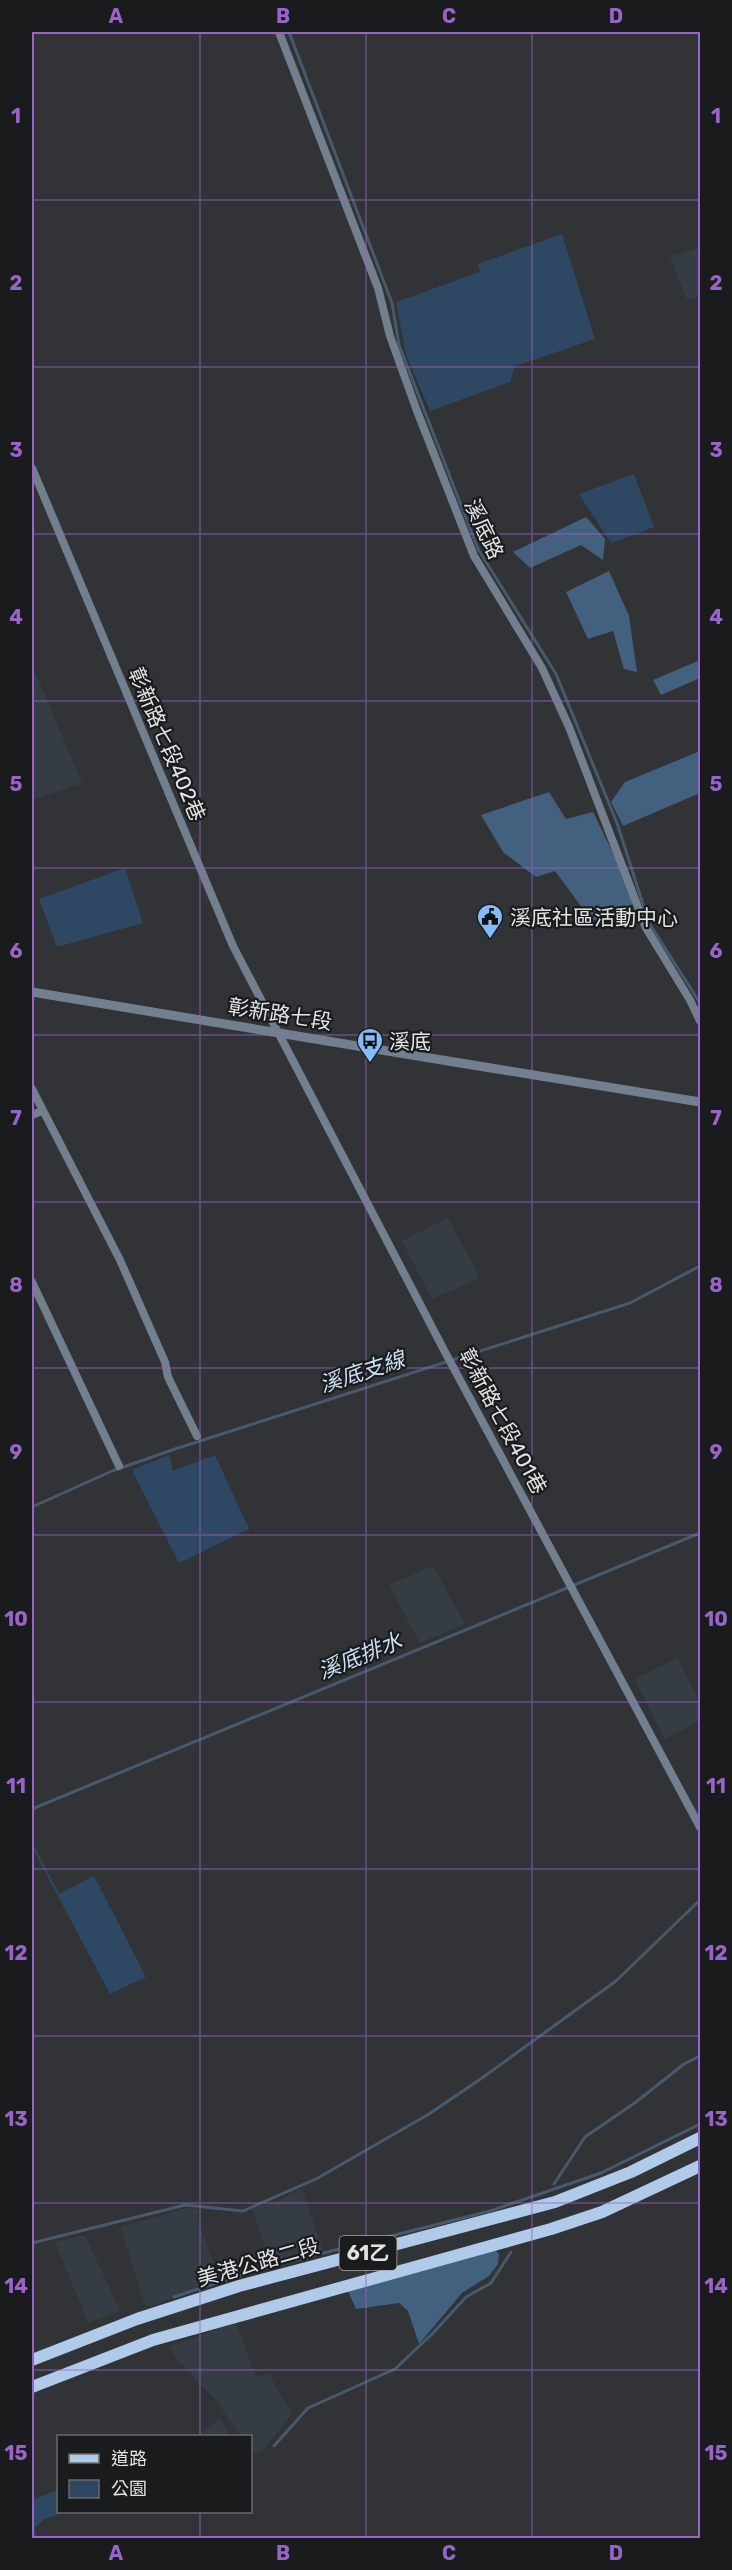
<svg xmlns="http://www.w3.org/2000/svg" width="732" height="2570" viewBox="0 0 732 2570" font-family="Rubik,'Noto Sans TC',sans-serif">
	<style>
		.built { fill: #363c44 }
		.green { fill: #2e4763 }
		.forest { fill: #44607f }
		.lines { fill: none; stroke-linecap: round; stroke-linejoin: round }
		.stream { stroke: #475a6d; stroke-width: 3 }
		.minor { stroke: #727f8e; stroke-width: 8 }
		.tertiary { stroke: #727f8e; stroke-width: 9 }
		.primary { stroke: #b0cbe9; stroke-width: 12 }
		.grid { fill: none; stroke: #9a63ca; stroke-width: 1.5; stroke-opacity: 0.55 }
		.labels { text-anchor: middle; dominant-baseline: central; stroke-width: 4.5; stroke-linejoin: round; paint-order: stroke }
		.shield { fill: #1a1b1c; stroke: #a6a7a9; stroke-width: 1.5 }
		.shield-label { font-size: 20px; font-weight: bold; fill: #e2e3e5 }
		.street-label { font-size: 21px; fill: #e2e3e5; stroke: #1a1b1c }
		.poi-label { font-size: 21px; fill: #e2e3e5; stroke: #1a1b1c; text-anchor: start }
		.water-label { font-size: 22px; font-style: italic; fill: #ccdff5; stroke: #1a1b1c }
		.neatline { fill: none; stroke: #9a63ca; stroke-width: 2 }
		.grid-label { font-size: 20px; text-anchor: middle; font-weight: bold; fill: #9a63ca }
	</style>
	<rect width="100%" height="100%" fill="#313336"/>
	<g class="built">
		<polygon points="700,247 700,296 687,300 670,257"/>
		<polygon points="32,665 82,783 32,800"/>
		<polygon points="448,1218 480,1278 432,1299 402,1241"/>
		<polygon points="433,1566 465,1624 420,1643 389,1585"/>
		<polygon points="677,1658 700,1703 700,1721 665,1739 635,1679"/>
		<polygon points="302,2188 323,2251 271,2265 252,2208 274,2203"/>
		<polygon points="186,2208 199,2209 198,2222 221,2281 150,2306 144,2304 121,2227"/>
		<polygon points="85,2235 120,2311 88,2323 55,2242"/>
		<polygon points="236,2323 256,2377 269,2374 292,2414 262,2451 256,2453 251,2452 250,2436 240,2436 216,2400 177,2360 169,2346"/>
		<polygon points="220,2419 231,2436 195,2436"/>
	</g>
	<g class="green">
		<polygon points="562,234 595,339 515,366 510,382 430,411 406,355 396,302 480,272 478,264"/>
		<polygon points="634,474 654,527 611,543 579,494"/>
		<polygon points="125,868 143,923 57,947 39,899"/>
		<polygon points="169,1455 173,1471 215,1455 249,1529 179,1563 132,1470"/>
		<polygon points="32,1842 59,1894 94,1876 146,1977 110,1994 32,1847"/>
		<polygon points="58,2490 58,2512 64,2512 43,2520 35,2528 37,2538 32,2538 32,2500"/>
	</g>
	<g class="forest">
		<polygon points="586,517 605,539 603,560 581,545 530,568 513,552"/>
		<polygon points="609,571 629,616 637,672 624,669 613,631 588,639 566,592"/>
		<polygon points="700,660 700,678 661,695 653,680"/>
		<polygon points="700,751 700,793 623,826 611,802 625,782"/>
		<polygon points="549,792 566,819 593,812 630,888 633,904 592,921 555,871 536,877 503,852 481,815"/>
		<polygon points="488,2251 496,2251 499,2254 498,2264 489,2276 462,2293 419,2344 408,2311 399,2303 356,2309 348,2291"/>
	</g>
	<g class="lines">
		<g class="stream">
			<polyline points="289,32 392,303 399,345 478,549 556,674 617,823 649,923 700,1003"/>
			<polyline points="32,1507 112,1471 175,1449 630,1303 700,1266"/>
			<polyline points="32,1809 700,1533"/>
			<polyline points="554,2184 585,2137 636,2102 684,2064 700,2056"/>
			<polyline points="32,2243 185,2205 243,2211 316,2179 429,2114 482,2078 616,1981 700,1900"/>
			<polyline points="174,2297 252,2271 490,2211 601,2173 700,2124"/>
			<polyline points="274,2446 308,2408 395,2369 434,2332 466,2297 491,2283 511,2252"/>
		</g>
		<g class="minor">
			<polyline points="279,32 378,288 390,336 417,411 474,556 542,668 569,727 646,928 690,1000 700,1021"/>
			<polyline points="32,468 233,946 445,1352 700,1827"/>
			<polyline points="32,1089 120,1260 165,1362 168,1377 197,1436"/>
			<polyline points="32,1115 42,1111"/>
			<polyline points="32,1282 119,1466"/>
		</g>
		<path class="tertiary" d="M32 992C255 1028 477 1067 700 1102"/>
		<g class="primary">
			<polyline points="32,2360 137,2319 239,2286 555,2202 631,2172 700,2138"/>
			<polyline points="32,2387 153,2340 551,2229 602,2212 700,2166"/>
		</g>
	</g>
	<path class="grid" d="M200 32V2436M366 32V2538M532 32V2538M32 200H700M32 367H700M32 534H700M32 701H700M32 868H700M32 1035H700M32 1202H700M32 1368H700M32 1535H700M32 1702H700M32 1869H700M32 2036H700M32 2203H700M32 2370H700M200 2512V2538"/>
	<defs>
		<symbol id="civic-pin" viewBox="-11 -11 22 30"><path d="M0 17L-7.5 6A9.5 9.5 0 1 1 7.5 6Z" fill="#84bcfb" stroke="#1a1b1c"/><path d="M-.6-6.5H3V-4.5H.6V-3L4-1V1h2V6H-6V1h2V-1L-.6-3ZM-1.2 2.5V6h2.4V2.5Z" fill="#111"/></symbol>
		<symbol id="bus-pin" viewBox="-11 -11 22 30"><path d="M0 17L-7.5 6A9.5 9.5 0 1 1 7.5 6Z" fill="#84bcfb" stroke="#1a1b1c"/><path d="M-5-6H5V4H4V6H2V4H-2V6H-4V4H-5ZM-3.5-4V0h7V-4ZM-3.5 1.2v1.5H-2V1.2ZM2 1.2v1.5H3.5V1.2Z" fill="#111"/></symbol>
	</defs>
	<g fill-rule="evenodd">
		<use href="#civic-pin" x="475" y="902" width="30" height="40"/>
		<use href="#bus-pin" x="355" y="1026" width="30" height="40"/>
	</g>
	<g class="labels">
		<rect class="shield" x="339.5" y="2236" width="57" height="34" rx="4.5"/>
		<g class="shield-label">
			<text x="368" y="2253">61乙</text>
		</g>
		<g class="street-label">
			<text transform="translate(484 529) rotate(65)">溪底路</text>
			<text transform="translate(167 744) rotate(67)">彰新路七段402巷</text>
			<text transform="translate(280 1014) rotate(9)">彰新路七段</text>
			<text transform="translate(503 1421) rotate(62)">彰新路七段401巷</text>
			<text transform="translate(258 2262) rotate(-16)">美港公路二段</text>
		</g>
		<g class="poi-label">
			<text x="510" y="917">溪底社區活動中心</text>
			<text x="389" y="1041">溪底</text>
		</g>
		<g class="water-label">
			<text transform="translate(362 1372) rotate(-18)">溪底支線</text>
			<text transform="translate(360 1656) rotate(-22)">溪底排水</text>
		</g>
	</g>
	<rect width="732" height="2570" fill="none" stroke="#1a1b1c" stroke-width="66"/>
	<rect x="57" y="2435" width="195" height="78" fill="#1a1b1c" stroke="#6a6b6c" stroke-width="1.5"/>
	<rect x="69" y="2454" width="30" height="9" fill="#b0cbe9" stroke="#6a6b6c" stroke-width="1.5"/>
	<text x="111" y="2465" font-size="18" fill="#e2e3e5">道路</text>
	<rect x="69" y="2480" width="30" height="18" fill="#2e4763" stroke="#6a6b6c" stroke-width="1.5"/>
	<text x="111" y="2495" font-size="18" fill="#e2e3e5">公園</text>
	<rect x="33" y="33" width="666" height="2504" class="neatline"/>
	<g class="grid-label">
		<text x="116" y="23">A</text>
		<text x="283" y="23">B</text>
		<text x="449" y="23">C</text>
		<text x="616" y="23">D</text>
		<text x="16" y="123">1</text>
		<text x="716" y="123">1</text>
		<text x="16" y="290">2</text>
		<text x="716" y="290">2</text>
		<text x="16" y="457">3</text>
		<text x="716" y="457">3</text>
		<text x="16" y="624">4</text>
		<text x="716" y="624">4</text>
		<text x="16" y="791">5</text>
		<text x="716" y="791">5</text>
		<text x="16" y="958">6</text>
		<text x="716" y="958">6</text>
		<text x="16" y="1125">7</text>
		<text x="716" y="1125">7</text>
		<text x="16" y="1292">8</text>
		<text x="716" y="1292">8</text>
		<text x="16" y="1459">9</text>
		<text x="716" y="1459">9</text>
		<text x="16" y="1626">10</text>
		<text x="716" y="1626">10</text>
		<text x="16" y="1793">11</text>
		<text x="716" y="1793">11</text>
		<text x="16" y="1960">12</text>
		<text x="716" y="1960">12</text>
		<text x="16" y="2126">13</text>
		<text x="716" y="2126">13</text>
		<text x="16" y="2293">14</text>
		<text x="716" y="2293">14</text>
		<text x="16" y="2460">15</text>
		<text x="716" y="2460">15</text>
		<text x="116" y="2560">A</text>
		<text x="283" y="2560">B</text>
		<text x="449" y="2560">C</text>
		<text x="616" y="2560">D</text>
	</g>
</svg>
